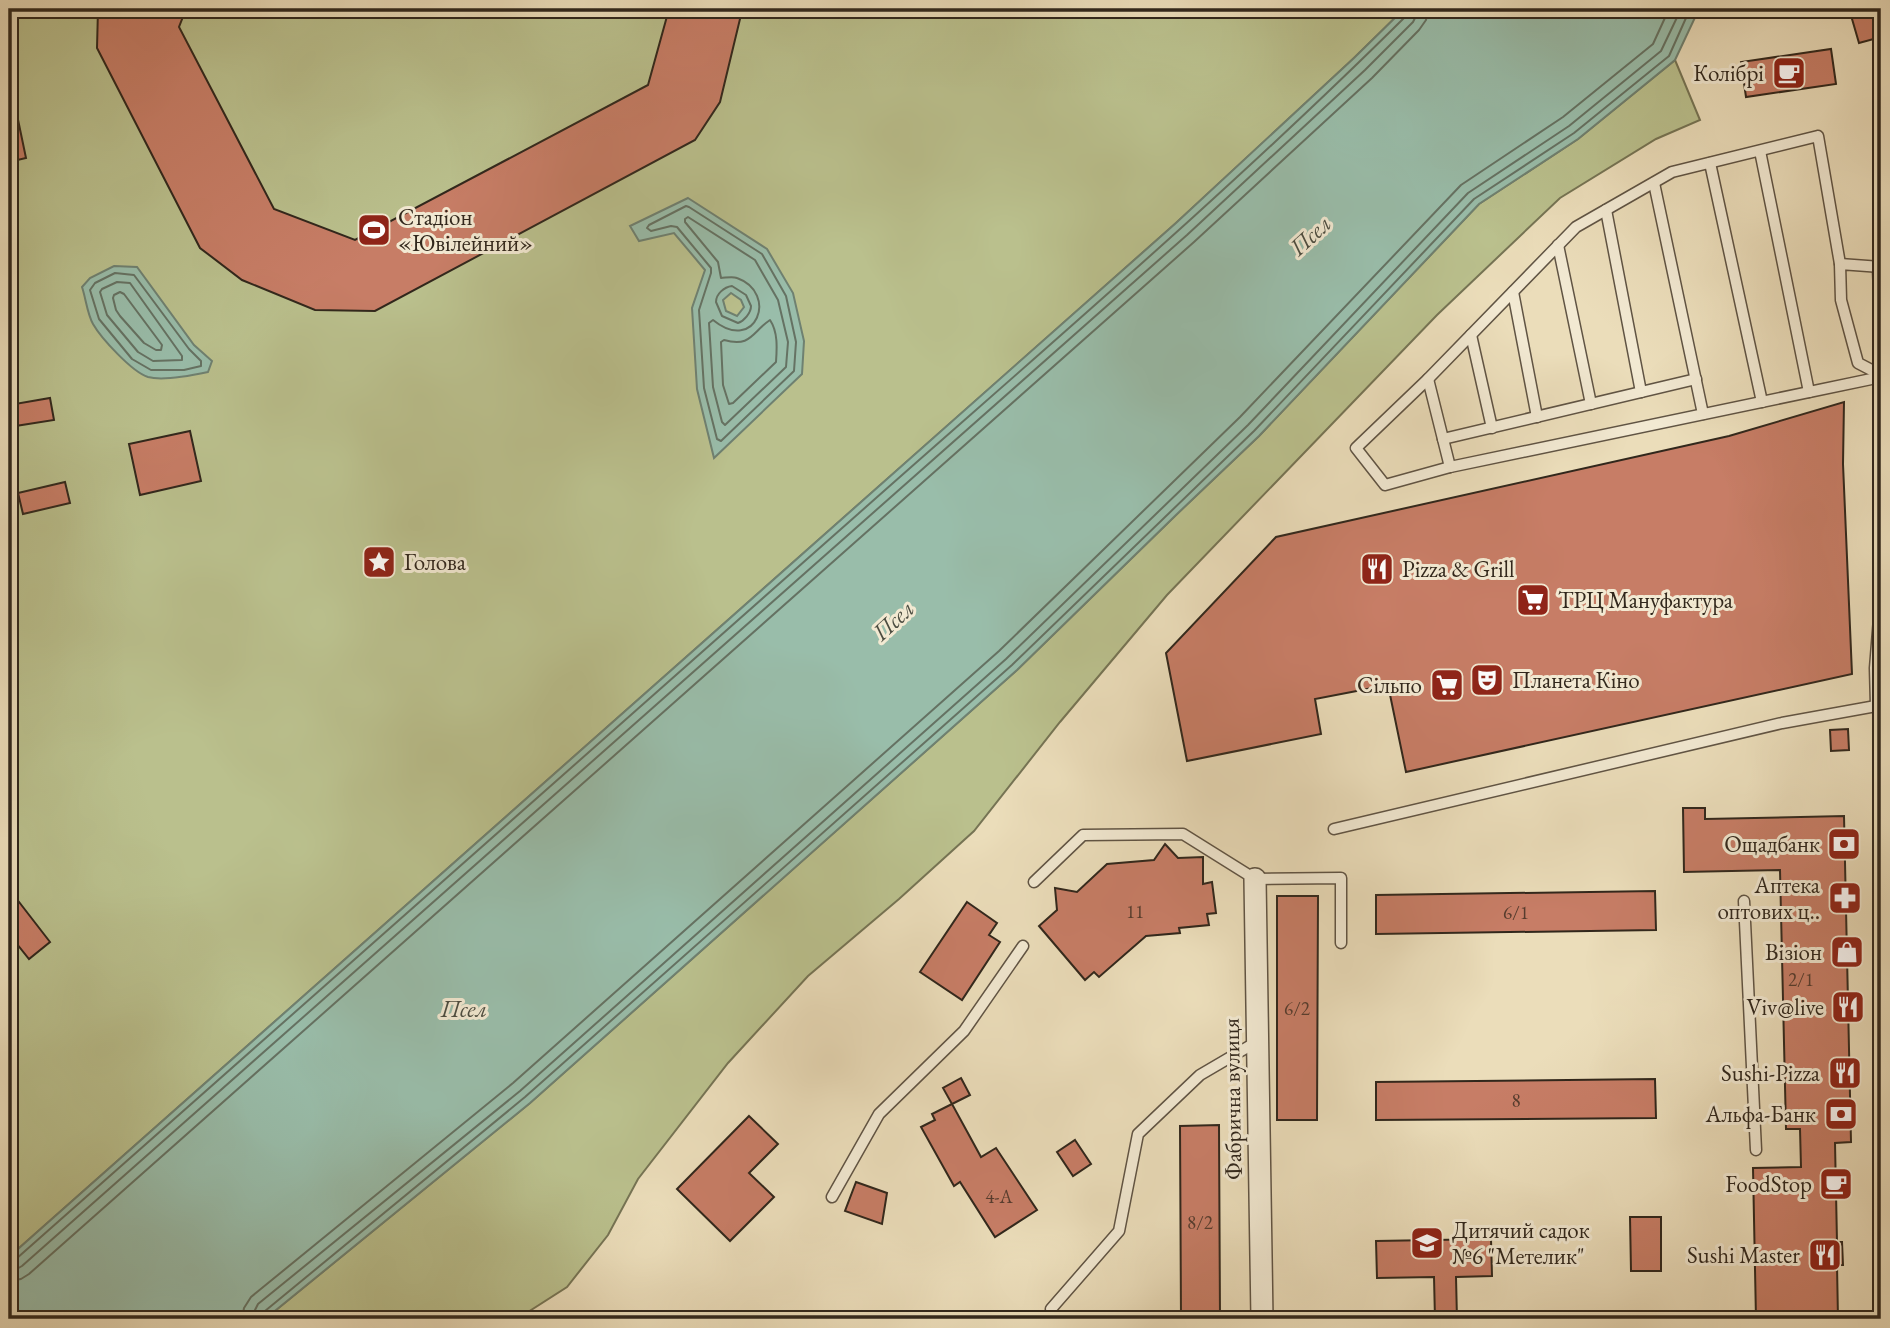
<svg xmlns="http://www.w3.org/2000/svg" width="1890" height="1328" viewBox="0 0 1890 1328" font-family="'EB Garamond',serif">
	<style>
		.green { fill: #bac08d; stroke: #767454; stroke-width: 2 }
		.water { fill: #99bdaa; stroke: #6f8171; stroke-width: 2; fill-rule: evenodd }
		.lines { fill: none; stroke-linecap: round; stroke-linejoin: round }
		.shore { stroke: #657263; stroke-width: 2 }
		.building { fill: #c77d66; stroke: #31271c; stroke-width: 2 }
		.service-casing { stroke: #605444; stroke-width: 13 }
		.minor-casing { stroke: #605444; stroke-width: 24 }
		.service { stroke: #f2e9d2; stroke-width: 10 }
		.minor { stroke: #f2e9d2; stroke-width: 21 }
		.labels { text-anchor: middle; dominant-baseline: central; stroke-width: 6; stroke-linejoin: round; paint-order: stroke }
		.number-label { font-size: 19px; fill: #563c2e }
		.poi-label { font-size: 23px; fill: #31271c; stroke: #f2e9d2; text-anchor: end }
		.street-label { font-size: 23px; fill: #31271c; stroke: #f2e9d2 }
		.water-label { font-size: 24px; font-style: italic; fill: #4b4c40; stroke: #f2e9d2 }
	</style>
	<rect width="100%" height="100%" fill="#ebddba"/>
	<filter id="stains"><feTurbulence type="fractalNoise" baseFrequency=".00286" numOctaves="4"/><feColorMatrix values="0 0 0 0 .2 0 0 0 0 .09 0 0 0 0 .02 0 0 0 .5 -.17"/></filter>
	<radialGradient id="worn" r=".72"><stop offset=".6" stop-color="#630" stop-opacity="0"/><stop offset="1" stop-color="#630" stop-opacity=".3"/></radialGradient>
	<g class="green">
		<polygon points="9,9 1404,9 1354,58 1176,223 9,1257"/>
		<polygon points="1675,60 1700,120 1656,139 1560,198 1437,315 1167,595 1060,722 974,831 899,899 808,976 728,1063 638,1179 608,1235 567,1287 517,1319 265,1319 530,1103 1017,670 1177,514 1259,436 1479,204 1578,139"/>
	</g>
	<g class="water">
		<polygon points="1404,9 1699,9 1675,60 1578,139 1479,204 1259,436 1177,514 1017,670 530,1103 265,1319 9,1319 9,1257 1176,223 1354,58"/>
		<path d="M688 198 767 249 793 293 804 341 802 374 714 458 697 389 692 308 705 270 674 233 639 241 630 226ZM731 293 741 300 744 307 737 316 726 311 723 300Z"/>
		<path d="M114 266 137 267 194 345 212 361 208 372C194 375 162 381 148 377 132 372 101 338 93 324 87 313 86 299 82 287L90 278Z"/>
	</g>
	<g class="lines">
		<g class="shore">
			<polygon points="686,206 689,207 762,254 786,296 796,342 794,371 721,441 717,439 704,388 699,310 711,273 711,268 677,227 671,226 651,231 647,228 649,225"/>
			<path d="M688 217 755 260 778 300 788 342 786 367 725 425 722 422 713 387 709 323 713 320C756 355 779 293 737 278 732 276 725 278 721 278L718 262 685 222V219Z"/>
			<polygon points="115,273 134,275 189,349 201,361 201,366 184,370 151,370 132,359 99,319 90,290 95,283"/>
			<polygon points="117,282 130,283 182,356 182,360 153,361 138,352 107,315 100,292 102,289"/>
			<path d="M732 286 746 295 751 306C751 313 744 321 738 323L722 316 716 302C716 294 724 287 732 286Z"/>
			<polygon points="120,292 124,294 162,345 161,350 156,350 144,343 120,316 116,310 113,298 114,295"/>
			<path d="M770 320C778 332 777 348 776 362L733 403 729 404 723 385 721 342 724 340C751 348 752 332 770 320Z"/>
			<path d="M9 1261 16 1259C298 1012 578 763 858 514 1043 350 1231 190 1406 16L1408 9"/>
			<polyline points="9,1270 15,1270 22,1266 1187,235 1365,70 1413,22 1416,16 1417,9"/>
			<polyline points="9,1281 21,1279 29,1274 1194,242 1372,78 1419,30 1426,20 1428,9"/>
			<polyline points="242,1319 244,1308 251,1297 513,1083 999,651 1240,417 1461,185 1563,117 1653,44 1669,9"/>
			<polyline points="253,1319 254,1312 258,1304 520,1091 1006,659 1248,425 1468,193 1569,126 1661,51 1681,9"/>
			<polyline points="261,1319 265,1311 525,1097 1012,665 1254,431 1474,199 1574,133 1669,56 1690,9"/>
		</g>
	</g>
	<g class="building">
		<polygon points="98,9 186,9 179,27 274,209 355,240 648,85 669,9 739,9 740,19 720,102 695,140 375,311 315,310 242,280 200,248 97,48"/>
		<polygon points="1864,9 1881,9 1881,37 1859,43 1850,12"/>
		<polygon points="1831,49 1836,84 1746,97 1741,62"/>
		<polygon points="16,110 26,158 9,162 9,111"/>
		<polygon points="50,398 54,420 9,427 9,405"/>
		<polygon points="1844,402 1843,464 1852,674 1406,772 1388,685 1315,699 1321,734 1187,761 1166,653 1276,537 1729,436"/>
		<polygon points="190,431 201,481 140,495 129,444"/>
		<polygon points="65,482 70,503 23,514 18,493"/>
		<polygon points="1848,729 1849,750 1831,751 1830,730"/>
		<polygon points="1683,808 1705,808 1705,819 1844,816 1851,1142 1835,1143 1837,1242 1842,1242 1843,1265 1837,1265 1838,1319 1756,1319 1753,1168 1801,1167 1800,1129 1786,1129 1780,870 1684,872"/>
		<polygon points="1165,844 1178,858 1203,857 1203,884 1212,882 1216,913 1207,914 1209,925 1179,928 1180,933 1146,936 1099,977 1094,972 1085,980 1039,926 1057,910 1055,888 1077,892 1107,864 1154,860"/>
		<polygon points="9,889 50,942 29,959 9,934"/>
		<polygon points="1655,891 1656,930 1376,934 1376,895"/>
		<polygon points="1277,896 1318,896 1317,1120 1277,1120"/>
		<polygon points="967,902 997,923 989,935 1000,942 962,1000 920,972"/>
		<polygon points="961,1078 970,1095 952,1104 981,1157 996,1148 1037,1210 995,1237 960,1182 954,1186 921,1127 935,1120 932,1114 952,1104 943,1088"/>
		<polygon points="1655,1079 1656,1118 1376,1120 1376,1082"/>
		<polygon points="749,1116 778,1144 749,1173 774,1197 730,1241 677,1189"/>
		<polygon points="1219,1125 1220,1319 1181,1319 1180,1126"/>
		<polygon points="1075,1140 1091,1164 1073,1176 1057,1152"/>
		<polygon points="856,1182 887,1193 882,1224 845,1211"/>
		<polygon points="1630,1217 1661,1217 1661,1271 1631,1271"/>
		<polygon points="1491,1239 1492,1276 1456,1277 1457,1319 1435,1319 1434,1277 1377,1278 1376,1241"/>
	</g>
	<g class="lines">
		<defs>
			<g id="service">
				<polyline points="1760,151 1809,392"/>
				<polyline points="1710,163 1762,402"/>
				<polyline points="1654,183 1703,414"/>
				<polyline points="1606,210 1641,392"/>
				<polyline points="1558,245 1591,404"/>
				<polyline points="1840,264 1818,136 1672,172 1576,227 1428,379 1356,448 1385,485 1450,467 1881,377"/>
				<polyline points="1881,267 1840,264 1841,300 1858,363 1881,375"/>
				<polyline points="1878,268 1881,340"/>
				<polyline points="1513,292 1537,417"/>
				<polyline points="1471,335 1492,428"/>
				<polyline points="1428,379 1450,467"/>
				<polyline points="1443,439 1696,379"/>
				<polyline points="1876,706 1875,668 1880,606 1881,490"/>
				<polyline points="1334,829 1782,723 1876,706 1881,703"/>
				<polyline points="1034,882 1083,835 1183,834 1255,879 1341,878 1341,943"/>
				<polyline points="1744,901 1756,1150"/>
				<polyline points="832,1197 879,1114 964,1031 1023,946"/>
				<polyline points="1051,1309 1119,1231 1138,1134 1200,1075 1258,1041"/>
			</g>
			<polyline id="minor" points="1255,879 1262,1319"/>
		</defs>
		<use href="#service" class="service-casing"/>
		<use href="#minor" class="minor-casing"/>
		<use href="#service" class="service"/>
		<use href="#minor" class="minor"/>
	</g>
	<defs>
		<symbol id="cafe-square" viewBox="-11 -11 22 22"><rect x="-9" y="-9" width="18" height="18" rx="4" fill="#8f2418" stroke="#f2e9d2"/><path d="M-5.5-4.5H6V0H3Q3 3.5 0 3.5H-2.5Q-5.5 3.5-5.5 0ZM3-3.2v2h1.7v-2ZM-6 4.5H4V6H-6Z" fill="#fff"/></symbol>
		<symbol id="stadium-square" viewBox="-11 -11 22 22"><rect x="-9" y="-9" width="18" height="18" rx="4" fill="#8f2418" stroke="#f2e9d2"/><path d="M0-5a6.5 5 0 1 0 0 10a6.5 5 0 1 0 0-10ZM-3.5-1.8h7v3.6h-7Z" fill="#fff"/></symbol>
		<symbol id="sight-square" viewBox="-11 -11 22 22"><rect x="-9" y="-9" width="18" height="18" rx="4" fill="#8f2418" stroke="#f2e9d2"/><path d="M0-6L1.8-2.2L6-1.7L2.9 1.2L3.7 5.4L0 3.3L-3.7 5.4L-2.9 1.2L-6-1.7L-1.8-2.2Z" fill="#fff"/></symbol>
		<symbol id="restaurant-square" viewBox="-11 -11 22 22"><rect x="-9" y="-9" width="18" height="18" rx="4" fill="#8f2418" stroke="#f2e9d2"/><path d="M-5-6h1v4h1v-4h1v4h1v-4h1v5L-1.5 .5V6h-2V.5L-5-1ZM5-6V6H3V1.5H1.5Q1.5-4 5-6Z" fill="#fff"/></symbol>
		<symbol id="supermarket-square" viewBox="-11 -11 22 22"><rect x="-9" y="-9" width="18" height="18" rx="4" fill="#8f2418" stroke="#f2e9d2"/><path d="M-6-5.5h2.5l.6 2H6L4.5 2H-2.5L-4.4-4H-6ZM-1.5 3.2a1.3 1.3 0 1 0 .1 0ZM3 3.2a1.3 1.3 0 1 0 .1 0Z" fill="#fff"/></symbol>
		<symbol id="theatre-square" viewBox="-11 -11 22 22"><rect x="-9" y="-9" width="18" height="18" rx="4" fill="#8f2418" stroke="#f2e9d2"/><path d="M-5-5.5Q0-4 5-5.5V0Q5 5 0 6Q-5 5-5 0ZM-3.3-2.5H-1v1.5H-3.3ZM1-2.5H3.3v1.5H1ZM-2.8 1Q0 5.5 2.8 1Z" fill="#fff"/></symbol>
		<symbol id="bank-square" viewBox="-11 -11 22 22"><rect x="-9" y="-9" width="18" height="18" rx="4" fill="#8f2418" stroke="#f2e9d2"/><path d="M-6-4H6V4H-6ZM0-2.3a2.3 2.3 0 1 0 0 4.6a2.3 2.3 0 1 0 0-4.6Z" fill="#fff"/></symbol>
		<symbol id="pharmacy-square" viewBox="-11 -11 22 22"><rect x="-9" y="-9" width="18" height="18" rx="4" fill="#8f2418" stroke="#f2e9d2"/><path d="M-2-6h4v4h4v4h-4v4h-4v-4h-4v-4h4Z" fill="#fff"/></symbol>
		<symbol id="shop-square" viewBox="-11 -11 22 22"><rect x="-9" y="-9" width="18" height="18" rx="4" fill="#8f2418" stroke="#f2e9d2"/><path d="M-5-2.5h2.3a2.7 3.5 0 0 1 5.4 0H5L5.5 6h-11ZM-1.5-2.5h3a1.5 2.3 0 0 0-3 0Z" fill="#fff"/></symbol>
		<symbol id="school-square" viewBox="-11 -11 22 22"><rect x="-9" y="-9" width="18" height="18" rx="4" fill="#8f2418" stroke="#f2e9d2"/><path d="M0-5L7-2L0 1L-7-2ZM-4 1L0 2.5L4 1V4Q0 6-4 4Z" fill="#fff"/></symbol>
	</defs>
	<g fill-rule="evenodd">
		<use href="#cafe-square" x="1770" y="54" width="38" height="38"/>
		<use href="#stadium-square" x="355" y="211" width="38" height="38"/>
		<use href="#sight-square" x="360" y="543" width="38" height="38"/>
		<use href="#restaurant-square" x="1358" y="550" width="38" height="38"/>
		<use href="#supermarket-square" x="1514" y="581" width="38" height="38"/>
		<use href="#theatre-square" x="1468" y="661" width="38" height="38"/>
		<use href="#supermarket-square" x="1428" y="666" width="38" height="38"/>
		<use href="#bank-square" x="1825" y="825" width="38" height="38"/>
		<use href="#pharmacy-square" x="1826" y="879" width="38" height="38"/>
		<use href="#shop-square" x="1828" y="933" width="38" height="38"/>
		<use href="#restaurant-square" x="1829" y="988" width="38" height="38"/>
		<use href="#restaurant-square" x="1826" y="1054" width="38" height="38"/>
		<use href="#bank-square" x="1822" y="1095" width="38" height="38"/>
		<use href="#cafe-square" x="1817" y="1165" width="38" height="38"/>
		<use href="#school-square" x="1408" y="1224" width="38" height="38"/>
		<use href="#restaurant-square" x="1806" y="1236" width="38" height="38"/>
	</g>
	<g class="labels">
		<g class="number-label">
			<text x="1135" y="911">11</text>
			<text x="1516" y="912">6/1</text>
			<text x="1801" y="979">2/1</text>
			<text x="1297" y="1008">6/2</text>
			<text x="1516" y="1100">8</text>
			<text x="999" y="1196">4-А</text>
			<text x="1200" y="1222">8/2</text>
		</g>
		<g class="poi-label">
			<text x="1764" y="73">Колібрі</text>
			<text x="398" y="217" text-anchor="start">Стадіон<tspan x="398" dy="26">«Ювілейний»</tspan></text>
			<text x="404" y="562" text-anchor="start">Голова</text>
			<text x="1402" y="569" text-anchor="start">Pizza &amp; Grill</text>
			<text x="1558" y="600" text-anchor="start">ТРЦ Мануфактура</text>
			<text x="1512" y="680" text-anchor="start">Планета Кіно</text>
			<text x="1422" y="685">Сільпо</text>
			<text x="1820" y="844">Ощадбанк</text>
			<text x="1820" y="885">Аптека<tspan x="1820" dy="26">оптових ц..</tspan></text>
			<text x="1822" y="952">Візіон</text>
			<text x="1824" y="1007">Viv@live</text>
			<text x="1820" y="1073">Sushi-Pizza</text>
			<text x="1816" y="1114">Альфа-Банк</text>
			<text x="1812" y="1184">FoodStop</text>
			<text x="1452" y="1230" text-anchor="start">Дитячий садок<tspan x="1452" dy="26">№6 "Метелик"</tspan></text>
			<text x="1800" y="1255">Sushi Master</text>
		</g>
		<g class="street-label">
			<text transform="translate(1232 1099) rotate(-91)">Фабрична вулиця</text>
		</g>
		<g class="water-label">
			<text transform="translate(1310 235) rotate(-43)">Псел</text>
			<text transform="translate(893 620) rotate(-43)">Псел</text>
			<text x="464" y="1008">Псел</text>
		</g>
	</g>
	<rect width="1890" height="1328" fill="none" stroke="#ebddba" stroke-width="35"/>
	<rect x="10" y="10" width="1869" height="1307" fill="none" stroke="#31271c" stroke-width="3.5"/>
	<rect x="18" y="18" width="1855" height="1293" fill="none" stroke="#31271c" stroke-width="2"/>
	<rect width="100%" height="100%" filter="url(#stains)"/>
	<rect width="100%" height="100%" fill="url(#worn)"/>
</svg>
